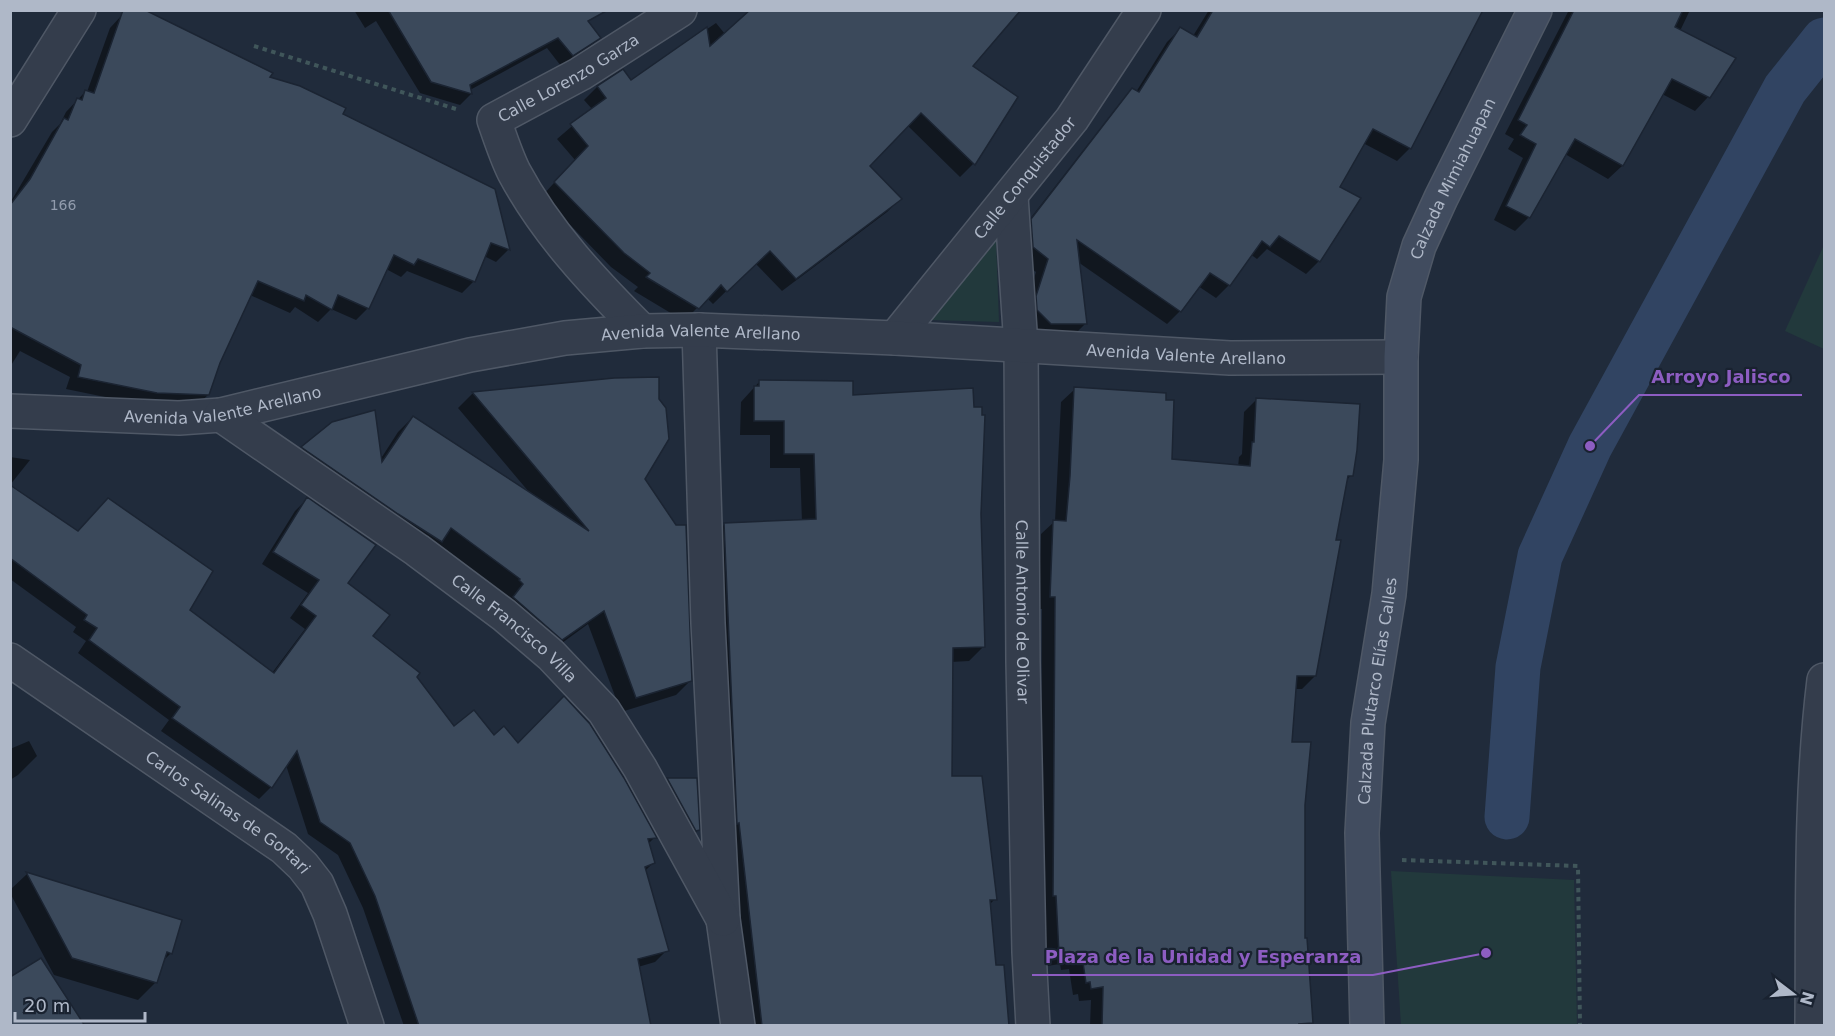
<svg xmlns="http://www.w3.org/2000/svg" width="1835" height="1036" viewBox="0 0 1835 1036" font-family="'DejaVu Sans',sans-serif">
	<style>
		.green { fill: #22393c }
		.shadow { fill: #0007 }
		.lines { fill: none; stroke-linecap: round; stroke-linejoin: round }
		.canal { stroke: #314462; stroke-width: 45 }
		.building { fill: #3b495b; stroke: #1b2432; stroke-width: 1.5 }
		.minor-casing { stroke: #4f5866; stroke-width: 36 }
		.secondary-casing { stroke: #4f5866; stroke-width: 36 }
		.path { stroke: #40565a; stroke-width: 4; stroke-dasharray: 4.5 4.5; stroke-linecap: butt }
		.minor { stroke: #343d4c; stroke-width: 33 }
		.secondary { stroke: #414c5f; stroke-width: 33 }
		.labels { text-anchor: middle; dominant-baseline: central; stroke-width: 4.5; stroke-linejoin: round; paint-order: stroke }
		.number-label { font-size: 14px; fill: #929cad }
		.street-label { font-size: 16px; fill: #afb8c8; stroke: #192230 }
		.leader { fill: none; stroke: #8d5dc2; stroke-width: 2 }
		.callout-dot { fill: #8d5dc2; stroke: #192230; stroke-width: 2 }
		.callout-label { font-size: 18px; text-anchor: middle; font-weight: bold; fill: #8d5dc2; stroke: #192230; stroke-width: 4.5; stroke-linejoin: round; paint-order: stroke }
	</style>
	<rect width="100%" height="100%" fill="#202b3b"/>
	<g class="green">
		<polygon points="996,241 999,322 930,320"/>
		<polygon points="1824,245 1824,349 1785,331"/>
		<polygon points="1391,871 1574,880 1577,1025 1401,1025"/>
	</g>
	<g class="shadow">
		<polygon points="354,10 601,10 587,22 599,38 588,49 561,66 547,48 470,90 471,94 460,105 420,93 376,21 365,28"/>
		<polygon points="1209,10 1481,10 1410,148 1397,161 1363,143 1338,187 1359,198 1318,262 1306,274 1267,249 1257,259 1250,254 1229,285 1216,298 1198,286 1180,311 1167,324 1078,262 1086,323 1073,336 1038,336 1024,310 1036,272 1021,260 1019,233 1120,103 1132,90 1136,92 1167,42 1180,29 1193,36"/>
		<polygon points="1569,10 1690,10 1680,31 1734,59 1708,97 1695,111 1662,94 1622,166 1608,179 1565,154 1529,217 1515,231 1494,220 1523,158 1508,149 1514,139 1505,134"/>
		<polygon points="122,15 267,78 494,190 508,250 496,262 484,256 474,281 462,293 407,271 401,277 386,269 368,308 356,320 331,309 318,322 295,307 290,313 250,295 219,363 208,395 195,407 144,405 66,389 70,377 20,351 10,367 10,203 52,132 60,124 66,112 85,92 87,92 110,28"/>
		<polygon points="716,23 725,34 971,66 1016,97 973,164 960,177 907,125 868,166 900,199 887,212 782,291 755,263 713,304 707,298 684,321 634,291 638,287 611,267 542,196 575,160 557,139 592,109 584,100 597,87 623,71 631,81"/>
		<polygon points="614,379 644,479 691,680 676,695 621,712 588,624 547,654 505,596 506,595 437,544 426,556 287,463 332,423 380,460 398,432 413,417 529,492 458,408 472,394"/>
		<polygon points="760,381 851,396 980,514 983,647 969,661 951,662 950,778 995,899 989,905 994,966 1007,1026 747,1026 710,539 724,525 802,522 800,468 770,468 770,435 740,435 741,402"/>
		<polygon points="1075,389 1170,460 1238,467 1239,457 1242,454 1244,412 1257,399 1351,475 1346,481 1334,541 1315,676 1302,689 1294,689 1290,743 1303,805 1303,939 1312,1023 1309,1026 1090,1026 1091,1000 1079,1001 1078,994 1073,995 1069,969 1061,970 1060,964 1047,966 1044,908 1041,909 1042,609 1038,609 1041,534 1055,521 1061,402"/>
		<polygon points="10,457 30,460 10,485"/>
		<polygon points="10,486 188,610 272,673 305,629 290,618 308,593 262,564 295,511 307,499 371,636 415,677 453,728 494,737 517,745 655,837 648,844 653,863 645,871 667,950 655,962 638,967 649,1026 404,1026 363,908 338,855 308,834 286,765 271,787 259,799 161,731 169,720 78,653 86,641 73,632 76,627 10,579"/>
		<polygon points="29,741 37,756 18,775 10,780 10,749"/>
		<polygon points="668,780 696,780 698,830 688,840 658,790"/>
		<polygon points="27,874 181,921 171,953 162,962 156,982 138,1000 54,975 10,893 10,890"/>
	</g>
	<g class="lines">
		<polyline class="canal" points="1507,817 1518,667 1540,556 1590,446 1785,89 1824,40"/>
	</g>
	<g class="building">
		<polygon points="123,10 145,10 273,73 270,77 300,86 346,108 343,114 495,189 510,250 491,243 475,282 418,259 414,265 394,255 369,309 338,295 332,310 306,295 304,301 258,281 220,363 209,395 157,393 78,377 81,365 10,327 10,205 30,179 64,118 68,120 77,98 82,100 85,90 94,93"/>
		<polygon points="388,10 608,10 588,21 601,38 573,56 558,38 470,85 472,94 431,82"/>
		<polygon points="750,10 1021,10 973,66 1018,97 975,165 921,113 870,166 902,199 796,279 770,251 727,292 721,285 699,309 646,277 650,273 624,253 554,182 588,146 570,124 606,98 597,86 623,69 631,80 707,27 710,46"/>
		<polygon points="1213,10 1483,10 1411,149 1373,129 1340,187 1361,198 1320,262 1279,236 1270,247 1262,241 1230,286 1210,273 1181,312 1077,240 1087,324 1051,324 1037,310 1036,296 1048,259 1033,247 1031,219 1132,88 1139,92 1180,27 1197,37"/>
		<polygon points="1574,10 1683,10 1675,27 1736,58 1710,98 1672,79 1623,166 1575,139 1530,218 1506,206 1536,144 1520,135 1527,125 1518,120"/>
		<polygon points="659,377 659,399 666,408 669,439 645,479 676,525 686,525 692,681 636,698 604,611 562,640 513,597 523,584 519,580 520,579 451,528 442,542 398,514 301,447 332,422 375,410 382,462 413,416 589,531 472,392 614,378"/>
		<polygon points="759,380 853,381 853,395 973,388 974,407 982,407 982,415 985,415 981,514 985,647 953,648 952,776 982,776 997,900 990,900 996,965 1004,965 1009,1026 762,1026 739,823 737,824 724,523 816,519 814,454 784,454 784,421 754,421 754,386 759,386"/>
		<polygon points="1074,387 1166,393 1166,400 1174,400 1172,459 1250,466 1252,442 1254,442 1256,398 1360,404 1357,450 1353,476 1348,476 1336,540 1341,540 1316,676 1297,676 1292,742 1311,742 1305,805 1305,938 1307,938 1313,1023 1299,1024 1300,1026 1102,1026 1103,987 1091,989 1090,982 1086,983 1082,956 1074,957 1073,952 1059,954 1056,896 1053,896 1055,597 1050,597 1053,520 1066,521 1070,476"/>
		<polygon points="10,485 78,531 108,498 213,571 190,610 274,673 316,616 301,605 319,580 273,552 307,497 376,545 348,583 390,615 373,636 420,673 417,677 454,726 474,710 494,735 504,726 518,743 564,696 590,724 624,778 657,838 648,839 655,863 645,867 669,951 638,959 651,1026 419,1026 375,896 350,843 320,822 297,751 272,788 172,718 180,707 89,640 97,628 84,620 87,615 10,558"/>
		<polygon points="667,778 697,778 700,830 696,831"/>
		<polygon points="26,872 182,920 172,954 167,952 157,983 72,958"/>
		<polygon points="41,958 85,1026 10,1026 10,977"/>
	</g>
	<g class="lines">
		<defs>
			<g id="minor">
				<polyline points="10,120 79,10"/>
				<path id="s1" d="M1011 196 1021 346 1023 662 1029 952 1033 1026"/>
				<polyline points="699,330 708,623 723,919 738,1026"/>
				<path id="s2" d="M642 331C594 283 546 232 514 172 506 156 500 137 494 120L580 74 680 10"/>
				<path id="s3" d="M895 338 1072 119 1144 10"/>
				<path id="s4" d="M10 411 179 418 221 415 470 355 565 338 642 331 699 330 895 338 1230 358 1401 357"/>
				<path id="s5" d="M221 415 417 550 504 615 551 655 604 711 640 768 723 919"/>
				<path id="s6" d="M10 660 284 848 303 866 317 884 330 914 367 1026"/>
				<path d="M1812 1026C1813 911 1810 794 1824 680"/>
			</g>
			<g id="secondary">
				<path id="s7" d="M1367 1026 1362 833 1368 723 1389 594 1401 460V357L1404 297 1419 246 1441 198 1535 10"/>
			</g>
		</defs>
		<use href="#minor" class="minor-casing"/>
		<use href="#secondary" class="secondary-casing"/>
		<g class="path">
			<polyline points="254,46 456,109"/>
			<polyline points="1402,860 1578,866 1580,1026"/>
		</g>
		<use href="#minor" class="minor"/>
		<use href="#secondary" class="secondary"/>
	</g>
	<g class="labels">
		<g class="number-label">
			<text x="63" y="205">166</text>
		</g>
		<g class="street-label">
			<text stroke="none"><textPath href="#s2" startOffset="346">Calle Lorenzo Garza</textPath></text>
			<text stroke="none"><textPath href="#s3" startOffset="206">Calle Conquistador</textPath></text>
			<text stroke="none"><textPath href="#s7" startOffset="860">Calzada Mimiahuapan</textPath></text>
			<text stroke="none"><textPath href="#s4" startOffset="700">Avenida Valente Arellano</textPath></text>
			<text stroke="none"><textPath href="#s4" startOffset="1186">Avenida Valente Arellano</textPath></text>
			<text stroke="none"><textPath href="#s4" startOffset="214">Avenida Valente Arellano</textPath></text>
			<text stroke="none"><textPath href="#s1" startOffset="416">Calle Antonio de Olivar</textPath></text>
			<text stroke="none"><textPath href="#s5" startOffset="363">Calle Francisco Villa</textPath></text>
			<text stroke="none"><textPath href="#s7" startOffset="336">Calzada Plutarco Elías Calles</textPath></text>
			<text stroke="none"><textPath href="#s6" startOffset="266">Carlos Salinas de Gortari</textPath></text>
		</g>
	</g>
	<path class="leader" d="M1590 446L1639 395H1802M1486 953L1373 975H1032"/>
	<g class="callout-dot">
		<circle cx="1590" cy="446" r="6"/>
		<circle cx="1486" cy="953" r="6"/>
	</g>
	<g class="callout-label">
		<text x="1721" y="383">Arroyo Jalisco</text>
		<text x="1203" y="963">Plaza de la Unidad y Esperanza</text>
	</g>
	<rect width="1835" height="1036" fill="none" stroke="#afb8c8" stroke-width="24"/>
	<g transform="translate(1793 994) rotate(107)" stroke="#192230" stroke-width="4.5" paint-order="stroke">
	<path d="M0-4.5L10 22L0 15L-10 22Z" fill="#afb8c8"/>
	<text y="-9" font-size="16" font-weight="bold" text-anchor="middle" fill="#afb8c8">N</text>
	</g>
	<path d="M15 1012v9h130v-9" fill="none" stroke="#afb8c8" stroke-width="3"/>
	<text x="24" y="1012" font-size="18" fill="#afb8c8" stroke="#192230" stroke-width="4.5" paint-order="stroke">20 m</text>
</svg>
